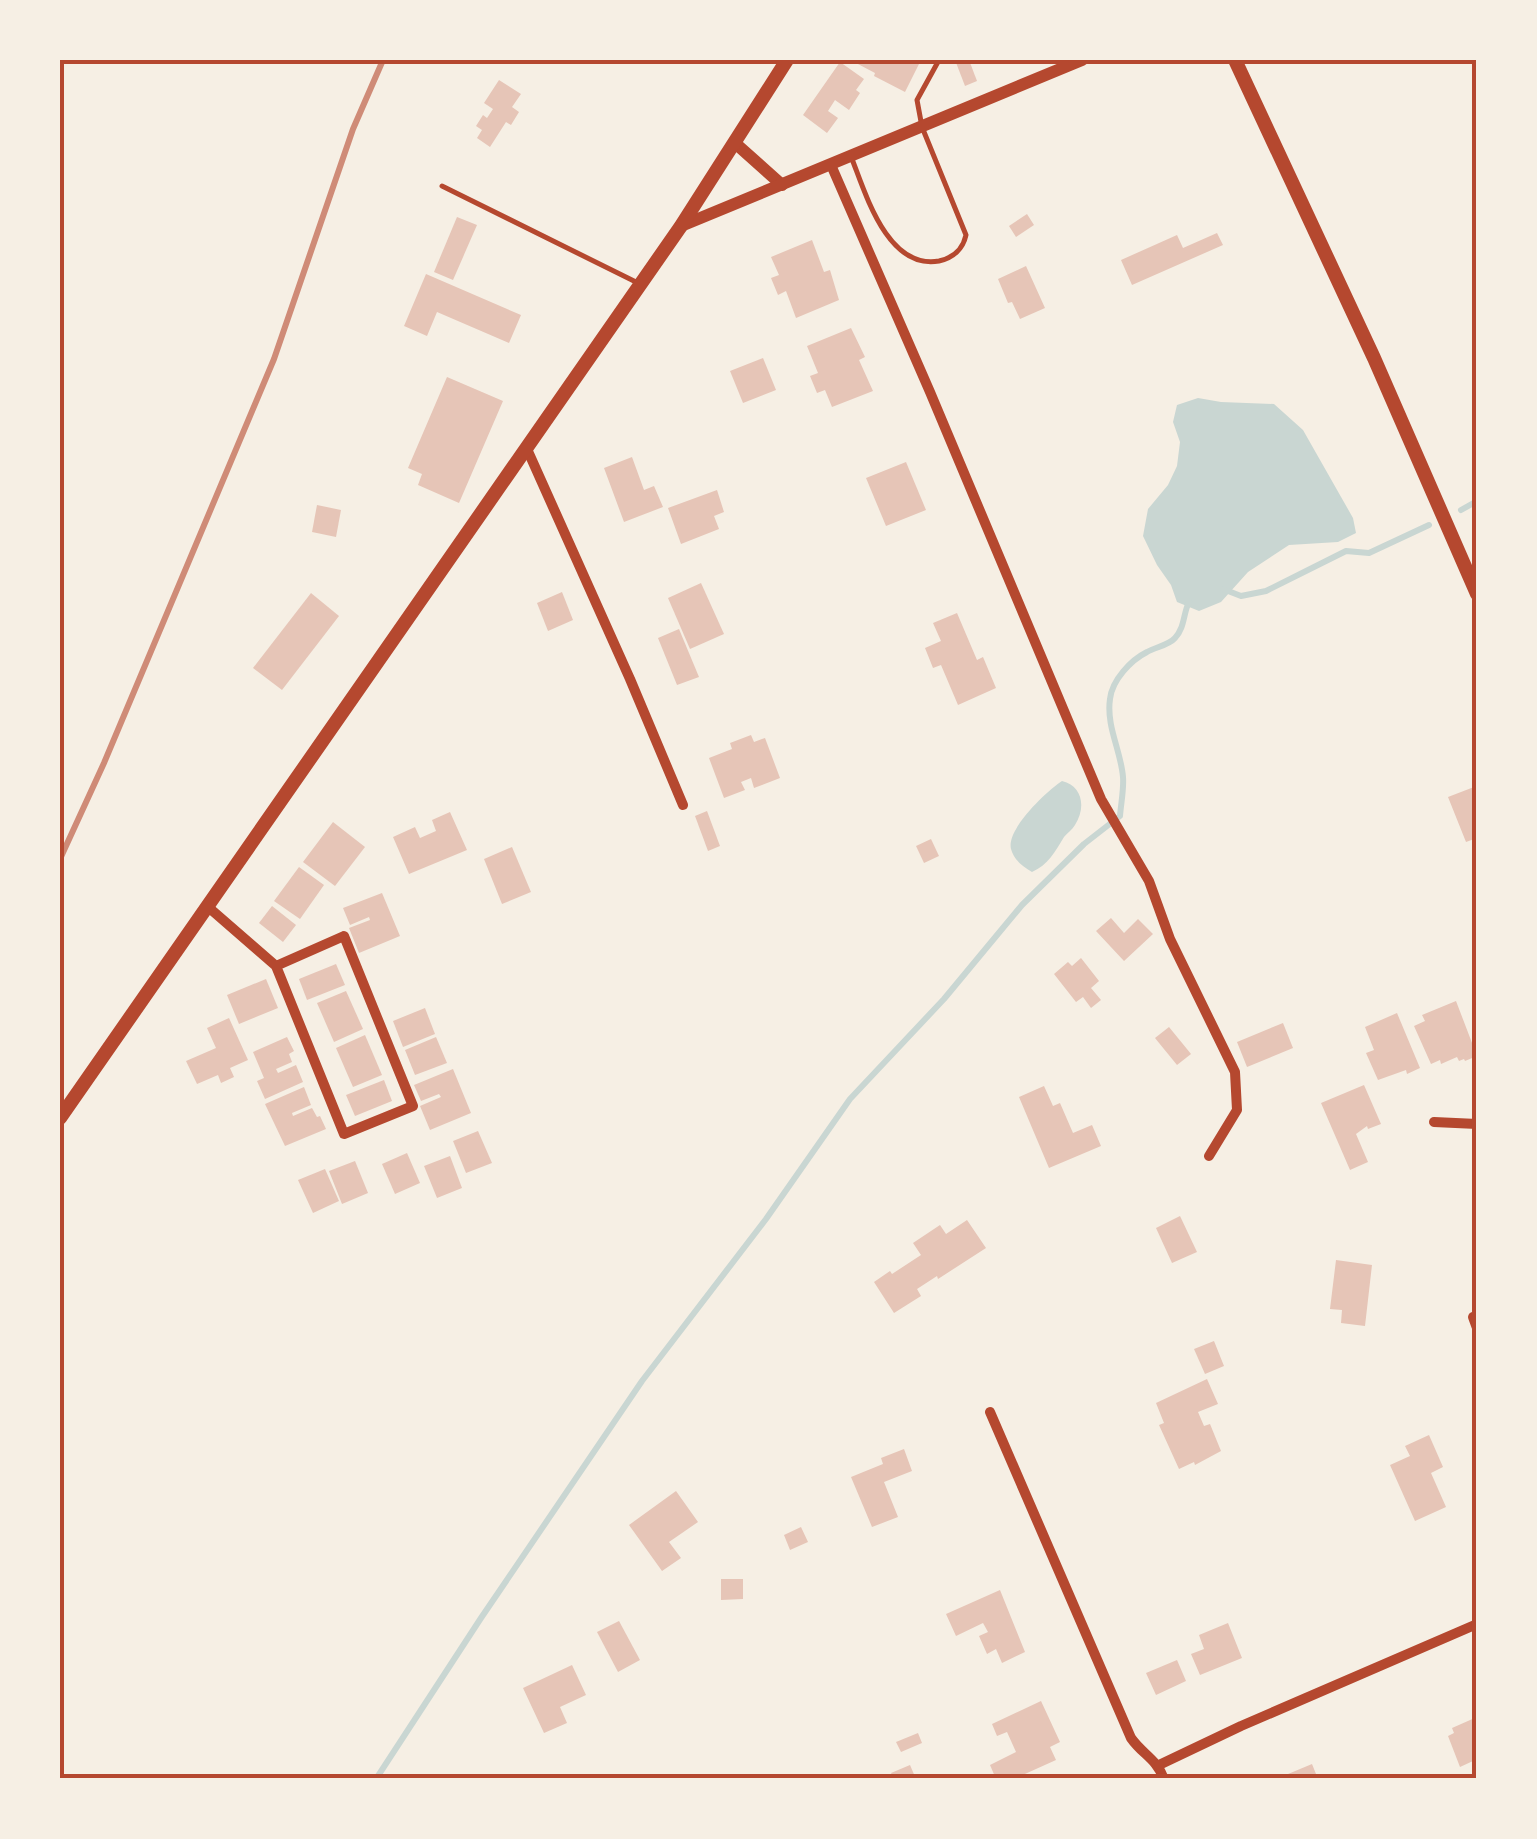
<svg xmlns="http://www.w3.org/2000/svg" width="1537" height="1839" viewBox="0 0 1537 1839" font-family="Merriweather,serif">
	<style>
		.water { fill: #c9d6d2 }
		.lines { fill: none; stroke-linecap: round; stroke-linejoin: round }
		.stream { stroke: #c9d6d2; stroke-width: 6 }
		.building { fill: #e6c5b7 }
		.service { stroke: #b5482f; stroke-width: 5 }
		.minor { stroke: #b5482f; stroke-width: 10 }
		.tertiary { stroke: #b5482f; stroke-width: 12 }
		.secondary { stroke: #b5482f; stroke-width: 14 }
		.rail { stroke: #cf8b77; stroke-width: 6 }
		.neatline { fill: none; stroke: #b5482f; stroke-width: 4 }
	</style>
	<rect width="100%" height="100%" fill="#f6efe4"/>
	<g class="water">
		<polygon points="1198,398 1221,402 1274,404 1303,430 1353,518 1356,533 1338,542 1289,545 1248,572 1221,602 1199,611 1177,602 1171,585 1157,565 1143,536 1148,509 1168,485 1177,466 1180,442 1173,422 1177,405"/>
		<path d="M1062 781C1083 786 1086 808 1075 825 1072 830 1067 833 1064 837 1055 852 1048 865 1032 872 1023 867 1014 860 1011 849 1006 829 1047 791 1062 781Z"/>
	</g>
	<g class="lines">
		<g class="stream">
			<polyline points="1461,510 1477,501"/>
			<polyline points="1223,589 1241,596 1266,591 1346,551 1369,553 1429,525"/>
			<path d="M376 1779 481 1618 642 1381 766 1219 850 1099 944 999 1022 905 1084 844 1120 816C1121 803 1124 789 1123 777 1121 751 1106 726 1110 699 1112 680 1131 660 1147 652 1156 647 1169 645 1175 638 1185 627 1183 614 1189 602"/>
		</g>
	</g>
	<g class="building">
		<polygon points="858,60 921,60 905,92 874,76 875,73 856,63"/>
		<polygon points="955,60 969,60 977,81 965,86"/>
		<polygon points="840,62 864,79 856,90 860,93 849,110 835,100 828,111 838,118 827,133 803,115"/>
		<polygon points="499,80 521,94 512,107 519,112 511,125 506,122 490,147 477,138 482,130 476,126 483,115 487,118 493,109 484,103"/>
		<polygon points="1027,214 1034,225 1016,237 1009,226"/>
		<polygon points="457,217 477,225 453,280 434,272"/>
		<polygon points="1217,233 1223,245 1132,285 1121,260 1177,235 1183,248"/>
		<polygon points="812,240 824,272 830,270 839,300 796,318 786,291 778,295 771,278 779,275 771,257"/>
		<polygon points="1026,266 1045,308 1020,319 1012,302 1008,303 998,279"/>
		<polygon points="426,274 521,315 509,343 437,312 427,336 404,326"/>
		<polygon points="851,328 865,357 859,360 873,391 832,407 825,390 817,393 810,376 818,373 807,346"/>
		<polygon points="763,358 776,390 743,403 730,371"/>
		<polygon points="447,377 503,401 459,503 418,485 422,474 408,468"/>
		<polygon points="632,457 644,490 654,486 663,507 624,522 604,468"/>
		<polygon points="906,462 926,510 886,526 866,478"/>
		<polygon points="717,490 724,512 714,516 719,529 681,544 668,508"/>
		<polygon points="317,505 341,510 336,537 312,532"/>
		<polygon points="701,583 724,634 690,649 668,598"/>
		<polygon points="562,592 573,620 548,631 537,603"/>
		<polygon points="311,593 339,616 282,690 253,668"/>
		<polygon points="957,613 977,660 983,657 996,688 958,705 941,665 933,668 925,648 941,641 933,623"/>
		<polygon points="679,629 699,677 677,685 658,638"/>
		<polygon points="751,735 754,742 765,738 780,778 754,788 751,778 741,782 745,790 724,798 709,758 732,749 730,743"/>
		<polygon points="1474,787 1477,791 1477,838 1466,842 1448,797"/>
		<polygon points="707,811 720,846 708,851 695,816"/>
		<polygon points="450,812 467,850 409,874 393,837 415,827 420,838 436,831 432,820"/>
		<polygon points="333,822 365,847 335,886 303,862"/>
		<polygon points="931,839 939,856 924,863 916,846"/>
		<polygon points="512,847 531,892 502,904 484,859"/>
		<polygon points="299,867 324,885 300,919 274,901"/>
		<polygon points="382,893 400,936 359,953 349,928 370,920 369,917 350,925 343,908"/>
		<polygon points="272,906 296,925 283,942 259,923"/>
		<polygon points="1111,918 1124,933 1138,919 1153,934 1124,961 1096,931"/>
		<polygon points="1081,958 1099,981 1091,988 1101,1000 1091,1008 1083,997 1076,1002 1054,974 1068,962 1072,966"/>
		<polygon points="336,964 345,985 307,1000 299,979"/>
		<polygon points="266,979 278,1008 239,1024 227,995"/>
		<polygon points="346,991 363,1029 334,1042 317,1003"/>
		<polygon points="1456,1001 1477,1056 1465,1061 1464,1059 1459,1061 1457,1057 1441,1064 1440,1060 1431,1064 1414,1026 1425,1021 1422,1015"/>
		<polygon points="425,1008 435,1034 403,1047 393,1021"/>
		<polygon points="1397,1013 1420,1068 1407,1074 1406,1070 1378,1080 1366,1053 1374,1050 1365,1027"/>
		<polygon points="229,1018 248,1060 230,1068 234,1077 221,1083 218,1075 197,1084 186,1061 216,1048 207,1028"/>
		<polygon points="1283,1023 1293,1048 1247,1067 1237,1042"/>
		<polygon points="1169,1027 1191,1054 1177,1065 1155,1038"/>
		<polygon points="365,1035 382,1075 353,1087 336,1048"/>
		<polygon points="287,1037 294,1051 289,1054 292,1062 276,1069 278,1073 296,1065 303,1082 265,1099 257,1081 264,1078 253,1052"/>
		<polygon points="436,1037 447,1063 415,1075 405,1050"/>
		<polygon points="453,1069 471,1113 430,1130 420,1106 441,1097 439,1094 421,1101 414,1085"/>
		<polygon points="384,1080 392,1101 355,1116 346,1095"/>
		<polygon points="1364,1085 1381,1124 1368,1129 1367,1126 1356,1134 1368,1162 1350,1170 1321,1103"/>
		<polygon points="1044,1086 1053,1106 1060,1103 1073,1133 1092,1125 1101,1146 1049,1168 1019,1097"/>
		<polygon points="304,1087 311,1105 292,1113 293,1116 312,1108 317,1117 320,1116 326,1129 285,1146 265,1104"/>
		<polygon points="478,1131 492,1163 466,1173 453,1141"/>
		<polygon points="407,1153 420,1183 395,1194 382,1164"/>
		<polygon points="450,1156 462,1188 437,1198 424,1166"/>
		<polygon points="355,1161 368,1193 342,1204 329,1171"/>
		<polygon points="325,1169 339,1201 313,1213 298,1180"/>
		<polygon points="1180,1216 1197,1252 1172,1263 1156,1228"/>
		<polygon points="967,1220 986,1248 938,1279 937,1276 917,1289 921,1296 894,1313 874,1282 890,1271 892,1274 921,1255 913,1243 940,1225 946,1234"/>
		<polygon points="1336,1260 1372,1265 1365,1326 1341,1323 1342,1310 1330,1309"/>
		<polygon points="1214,1341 1224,1366 1205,1374 1194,1349"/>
		<polygon points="1207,1379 1218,1404 1198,1412 1204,1426 1210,1424 1221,1451 1195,1465 1194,1462 1179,1469 1159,1425 1164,1423 1156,1403"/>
		<polygon points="1429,1435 1443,1467 1431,1473 1446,1507 1415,1521 1390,1465 1410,1456 1405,1446"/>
		<polygon points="904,1449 912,1471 884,1482 898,1517 872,1527 851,1477 883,1464 881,1458"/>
		<polygon points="676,1491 698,1522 669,1542 681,1558 662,1571 629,1525"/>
		<polygon points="801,1527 808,1542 790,1550 784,1535"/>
		<polygon points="721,1579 743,1579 743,1599 721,1600"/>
		<polygon points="1000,1590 1025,1652 1002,1663 996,1649 987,1654 979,1636 988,1632 983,1623 956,1636 946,1614"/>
		<polygon points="619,1621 640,1660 618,1672 597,1632"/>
		<polygon points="1228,1623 1242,1658 1200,1675 1191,1654 1204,1649 1199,1635"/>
		<polygon points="1177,1660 1186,1681 1156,1695 1146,1673"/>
		<polygon points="572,1665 586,1695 560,1707 567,1723 544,1733 523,1688"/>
		<polygon points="1041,1701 1060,1742 1050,1747 1056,1760 1014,1779 996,1779 990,1765 1016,1752 1007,1732 997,1736 992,1724"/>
		<polygon points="1477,1717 1477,1770 1473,1761 1460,1767 1448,1736 1454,1733 1452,1728"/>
		<polygon points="918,1733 922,1743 901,1752 896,1742"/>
		<polygon points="1312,1764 1318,1779 1276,1779"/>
		<polygon points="910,1765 916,1779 894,1779 891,1773"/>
	</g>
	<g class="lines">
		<g class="service">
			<path d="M852 159C866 195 888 270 939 261 953 258 963 249 966 235L922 127 917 100 939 60"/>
			<polyline points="442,186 638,283"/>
		</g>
		<g class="minor">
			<polyline points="831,165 930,392 1101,799 1149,881 1170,939 1235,1072 1237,1110 1209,1156"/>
			<polyline points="527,449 630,679 683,805"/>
			<polyline points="207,906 276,966 344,1134 413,1106 344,936 276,966"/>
			<polyline points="1434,1122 1477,1124"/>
			<polyline points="1473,1317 1477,1328"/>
			<path d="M990 1412 1131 1738C1143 1755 1156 1758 1164 1779"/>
			<polyline points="1159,1765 1241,1726 1477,1624"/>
		</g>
		<g class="tertiary">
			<polyline points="735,143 782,185"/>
			<polyline points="681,226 1082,60"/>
		</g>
		<g class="secondary">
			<polyline points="1235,60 1374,358 1477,594"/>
			<polyline points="60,1118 681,226 787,60"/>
		</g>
		<polyline class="rail" points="60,859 104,763 274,359 353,129 383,60"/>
	</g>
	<rect width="1537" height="1839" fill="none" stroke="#f6efe4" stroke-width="125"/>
	<rect x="62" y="62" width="1412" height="1714" class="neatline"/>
</svg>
